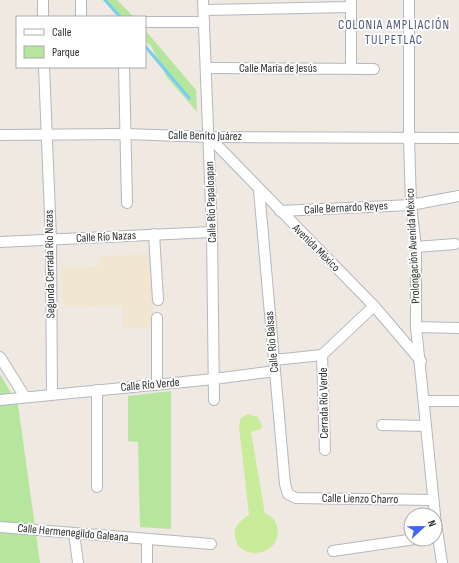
<svg xmlns="http://www.w3.org/2000/svg" width="459" height="563" viewBox="0 0 459 563" font-family="'Sofia Sans Condensed',sans-serif">
	<style>
		.education { fill: #f0e6d1 }
		.green { fill: #b6e59e }
		.pitch { fill: #c9ec9a }
		.lines { fill: none; stroke-linecap: round; stroke-linejoin: round }
		.stream { stroke: #75cff0; stroke-width: 3 }
		.minor-casing { stroke: #b4b7c1; stroke-width: 12 }
		.minor { stroke: #fff; stroke-width: 10 }
		.labels { text-anchor: middle; dominant-baseline: central; stroke-width: 3.5; stroke-linejoin: round; paint-order: stroke }
		.street-label { font-size: 12px; fill: #2e2e2e; stroke: #fff }
		.neighbourhood-label { font-size: 13px; letter-spacing: 1px; fill: #4d5680; stroke: #fff }
	</style>
	<rect width="100%" height="100%" fill="#efe9e1"/>
	<polygon class="education" points="151,254 154,327 123,328 122,305 63,307 61,267 100,266 100,256"/>
	<g class="green">
		<polygon points="103,0 117,0 134,17 120,17"/>
		<polygon points="145,30 196,90 197,112 166,76 151,46 145,41"/>
		<polygon points="0,374 18,405 40,563 0,563"/>
		<polygon points="171,391 171,529 140,527 138,442 128,441 128,396"/>
	</g>
	<path class="pitch" d="M248 414 258 417 262 425 261 429 251 432 265 514C272 516 275 519 277 526 284 556 239 563 235 537 233 526 241 520 249 515L239 427 241 418Z"/>
	<g class="lines">
		<g class="stream">
			<polyline points="105,0 120,17"/>
			<polyline points="145,46 189,98"/>
		</g>
		<defs>
			<g id="minor">
				<polyline points="43,0 43,17"/>
				<polyline points="81,0 81,17"/>
				<polyline points="203,0 212,232 214,400"/>
				<polyline points="351,0 351,68"/>
				<polyline points="409,0 409,138 411,205 416,247 416,327 435,515"/>
				<polyline points="204,10 350,7"/>
				<polyline points="145,22 204,22"/>
				<polyline points="44,67 51,239 52,394"/>
				<polyline points="124,67 127,203"/>
				<polyline points="206,68 374,69"/>
				<polyline points="0,135 126,134 209,137 459,138"/>
				<polyline points="209,137 374,306 421,361"/>
				<polyline points="259,190 285,484 288,494 296,498 433,500"/>
				<polyline points="280,211 411,205 459,196"/>
				<polyline points="154,234 158,300"/>
				<polyline points="0,242 212,232"/>
				<polyline points="416,247 455,244"/>
				<polyline points="157,318 157,385"/>
				<polyline points="416,327 459,328"/>
				<polyline points="322,355 325,450"/>
				<polyline points="0,357 25,397"/>
				<polyline points="274,360 322,355 374,306"/>
				<polyline points="97,390 97,487"/>
				<polyline points="0,400 214,379 275,371"/>
				<polyline points="425,401 459,401"/>
				<polyline points="382,425 426,426"/>
				<polyline points="435,516 442,563"/>
				<polyline points="0,527 211,544"/>
				<polyline points="74,533 78,563"/>
				<polyline points="147,539 147,563"/>
				<polyline points="333,551 415,539"/>
			</g>
		</defs>
		<use href="#minor" class="minor-casing"/>
		<use href="#minor" class="minor"/>
	</g>
	<g class="labels">
		<g class="street-label">
			<text x="278" y="68">Calle María de Jesús</text>
			<text transform="translate(205 136) rotate(1)">Calle Benito Juárez</text>
			<text transform="translate(211 202) rotate(-92)">Calle Río Papaloapan</text>
			<text transform="translate(346 208) rotate(-3)">Calle Bernardo Reyes</text>
			<text transform="translate(106 237) rotate(-3)">Calle Río Nazas</text>
			<text transform="translate(413 246) rotate(-93)">Prolongación Avenida México</text>
			<text transform="translate(316 248) rotate(45)">Avenida México</text>
			<text transform="translate(50 264) rotate(-91)">Segunda Cerrada Río Nazas</text>
			<text transform="translate(272 342) rotate(-95)">Calle Río Balsas</text>
			<text transform="translate(150 385) rotate(-5)">Calle Río Verde</text>
			<text transform="translate(324 403) rotate(-91)">Cerrada Río Verde</text>
			<text transform="translate(360 499) rotate(1)">Calle Lienzo Charro</text>
			<text transform="translate(73 533) rotate(5)">Calle Hermenegildo Galeana</text>
		</g>
		<g class="neighbourhood-label">
			<text x="394" y="25">COLONIA AMPLIACIÓN<tspan x="394" dy="15">TULPETLAC</tspan></text>
		</g>
	</g>
	<rect x="16" y="16" width="130" height="52" fill="#ffffff" stroke="#ababab"/>
	<rect x="24" y="29" width="20" height="6" fill="#ffffff" stroke="#ababab"/>
	<text x="52" y="36" font-size="12" fill="#2e2e2e">Calle</text>
	<rect x="24" y="46" width="20" height="12" fill="#b6e59e" stroke="#ababab"/>
	<text x="52" y="56" font-size="12" fill="#2e2e2e">Parque</text>
	<g transform="translate(423 527) rotate(68)"><circle r="19" fill="#ffffff" stroke="#ababab"/>
	<path d="M0-3L7 15L0 10L-7 15Z" fill="#4264fb"/>
	<text y="-6" font-size="11" font-weight="bold" text-anchor="middle" fill="#2e2e2e">N</text>
	</g>
</svg>
